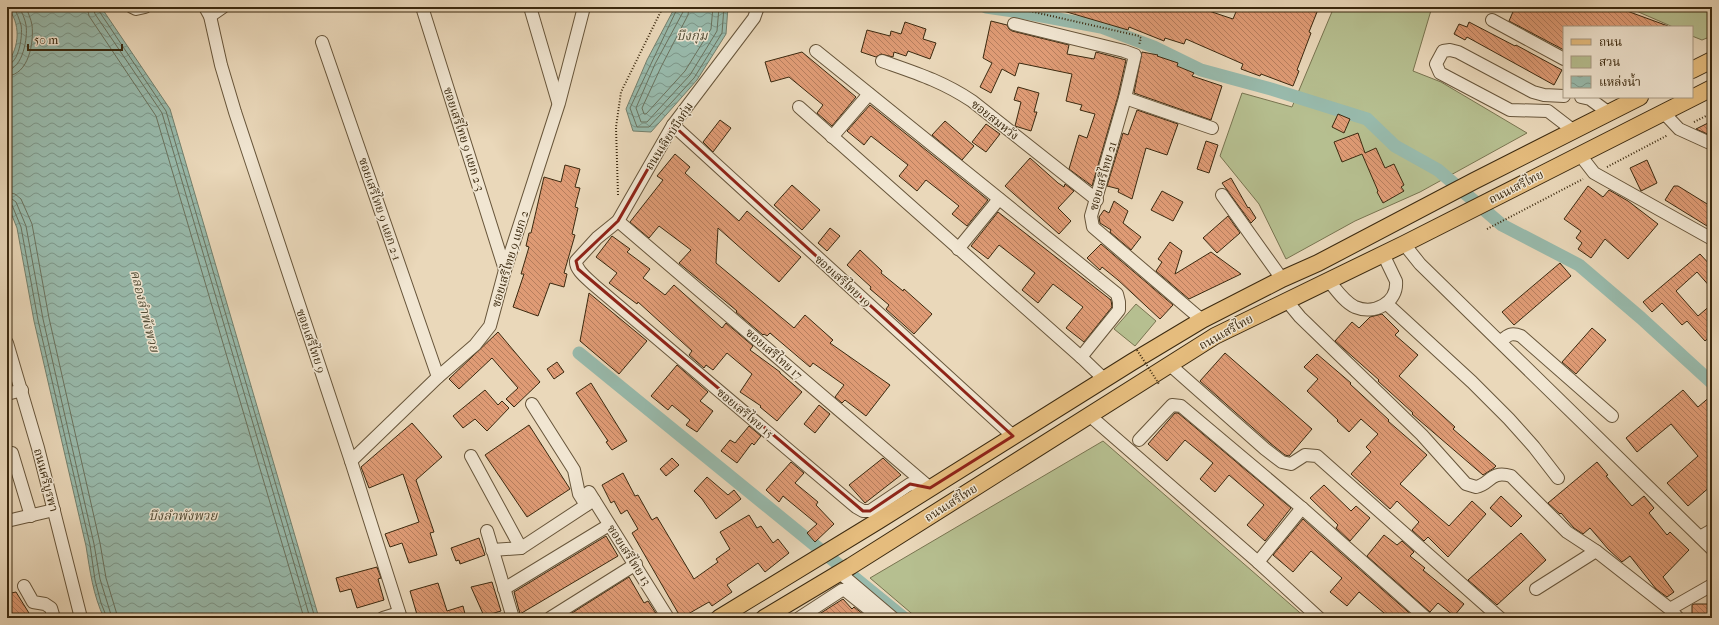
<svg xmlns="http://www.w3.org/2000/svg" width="1719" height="625" viewBox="0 0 1719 625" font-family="'IM FELL French Canon','Noto Serif Thai',serif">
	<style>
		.green { fill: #b6bf90; stroke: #787450 }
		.water { fill: url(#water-waves); stroke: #73806d }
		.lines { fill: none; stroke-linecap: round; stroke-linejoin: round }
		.shore { stroke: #6a725e; stroke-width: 1 }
		.canal { stroke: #98baac; stroke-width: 13 }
		.building { fill: url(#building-back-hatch); stroke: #3b290f }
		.minor-casing { stroke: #67553a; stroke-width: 14 }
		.major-casing { stroke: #3b290f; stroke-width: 18 }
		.path { stroke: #3b290f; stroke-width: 2; stroke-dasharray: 1 2; stroke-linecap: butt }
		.minor { stroke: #f1e6d2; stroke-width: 12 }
		.major { stroke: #e5bc7d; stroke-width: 16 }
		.path-bridge { stroke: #3b290f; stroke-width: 2; stroke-dasharray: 1 2; stroke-linecap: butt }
		.marked { fill: none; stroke: #8f2418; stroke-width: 3; stroke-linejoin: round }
		.labels { text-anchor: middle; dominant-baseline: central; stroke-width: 3; stroke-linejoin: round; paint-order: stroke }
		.street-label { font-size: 12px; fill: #3b290f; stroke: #f1e6d2 }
		.water-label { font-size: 13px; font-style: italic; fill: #524d36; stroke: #f1e6d2 }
	</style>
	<defs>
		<pattern id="water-waves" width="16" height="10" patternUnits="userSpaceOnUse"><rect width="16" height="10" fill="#98baac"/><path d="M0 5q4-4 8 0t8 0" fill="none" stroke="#7d978a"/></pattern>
		<pattern id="building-back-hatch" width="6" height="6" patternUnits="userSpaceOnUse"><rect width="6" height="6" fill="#df9b75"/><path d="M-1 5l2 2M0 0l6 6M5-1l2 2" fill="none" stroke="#b67e5e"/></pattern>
	</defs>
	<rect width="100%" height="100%" fill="#ead8ba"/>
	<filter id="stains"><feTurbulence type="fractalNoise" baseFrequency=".005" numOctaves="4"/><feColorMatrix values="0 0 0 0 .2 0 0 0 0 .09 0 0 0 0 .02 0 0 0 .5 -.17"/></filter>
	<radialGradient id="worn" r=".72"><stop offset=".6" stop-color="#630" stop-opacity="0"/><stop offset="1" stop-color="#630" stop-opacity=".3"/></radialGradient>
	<g class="green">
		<polygon points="1334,7 1432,7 1413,71 1441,82 1527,133 1420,192 1355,221 1286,259 1259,204 1220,156 1242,93 1292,107"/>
		<polygon points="1627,7 1711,7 1712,36 1702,40 1692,36 1692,27 1673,27"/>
		<polygon points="1136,304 1156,321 1135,346 1114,329"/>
		<polygon points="1103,441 1306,618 917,618 870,578"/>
	</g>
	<g class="water">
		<path d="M7 7H101L170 109 319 618H104C93 595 90 571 86 546L34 321 17 228 7 203V63C20 47 21 23 7 7Z"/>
		<polygon points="675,7 728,7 726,34 697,80 651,132 633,131 626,109 647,60"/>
	</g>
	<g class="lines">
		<g class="shore">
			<polyline points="87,7 89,16 156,116 304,618"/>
			<polyline points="93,7 95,14 162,113 310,618"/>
			<polyline points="98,7 99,11 166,111 315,618"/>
			<polyline points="678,7 630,108 637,127 649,127 694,78 722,33 724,7"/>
			<polyline points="683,7 683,12 655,64 636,108 641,122 647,122 690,75 717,31 719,7"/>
			<polyline points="689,7 688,15 661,67 642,108 644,114 646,114 685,71 711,29 713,7"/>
			<path d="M7 65C19 64 23 35 21 25 19 19 17 12 13 7"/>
			<path d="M7 70C23 69 28 37 26 25 25 19 22 12 19 7"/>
			<path d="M7 76C29 75 34 42 32 25 31 19 28 13 26 7"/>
			<polyline points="7,192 15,194 21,199 32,224 49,318 100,543 106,578 118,618"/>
			<polyline points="7,198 12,199 16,202 26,226 43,319 94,544 100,579 112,618"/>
			<polyline points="7,203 12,205 21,227 38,320 90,545 95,580 101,603 107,618"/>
		</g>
		<g class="canal">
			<polyline points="986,7 1026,13 1101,27 1154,47 1201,70 1271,89 1367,119 1395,146 1438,170 1502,225 1579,265 1641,318 1712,383"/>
			<polyline points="579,353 904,618"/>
		</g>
	</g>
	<g class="building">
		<polygon points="1060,7 1187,7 1199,10 1200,8 1233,19 1238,7 1251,7 1260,10 1261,7 1319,7 1309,32 1311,33 1297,70 1299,71 1293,86 1261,74 1260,76 1241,69 1243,64 1186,39 1184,44 1165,38 1164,41 1129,27 1128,30 1060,10"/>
		<polygon points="1515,7 1616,7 1668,26 1667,27 1564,27 1564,50 1509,21"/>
		<polygon points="991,21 1007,25 1009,29 1012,31 1069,45 1067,54 1094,59 1096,52 1126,60 1118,96 1092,186 1069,169 1079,135 1087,138 1095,114 1080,110 1082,105 1066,101 1072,74 1019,63 1015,76 1002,69 991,93 980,87 992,63 983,58"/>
		<polygon points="905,22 926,29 923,39 936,43 930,59 908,51 906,56 894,52 893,57 881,54 876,57 861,52 867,30 890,36 891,31 901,34"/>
		<polygon points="1469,22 1515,46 1516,45 1562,70 1554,85 1467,37 1465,40 1454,34 1459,24 1467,27"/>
		<polygon points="802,52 856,97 832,126 817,113 823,105 789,77 771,82 765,62"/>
		<polygon points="1142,52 1158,55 1157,56 1178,63 1177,66 1194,73 1192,76 1222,86 1211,120 1134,93"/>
		<polygon points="1018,87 1039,93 1034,112 1037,112 1031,131 1015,126 1021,102 1014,100"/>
		<polygon points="870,105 988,200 967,226 952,214 959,206 926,180 917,191 899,176 908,165 871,136 864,145 847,131"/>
		<polygon points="1137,110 1178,124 1167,155 1146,148 1132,199 1118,192 1119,189 1107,186 1123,133 1128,135"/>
		<polygon points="1338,114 1350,119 1344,133 1332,127"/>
		<polygon points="720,120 731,128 713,152 703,142"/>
		<polygon points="945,121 974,146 962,160 932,135"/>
		<polygon points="1712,121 1712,136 1696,129"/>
		<polygon points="986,124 1000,134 986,152 972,142"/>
		<polygon points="1358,133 1365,153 1376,148 1385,168 1394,164 1404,185 1401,187 1404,191 1383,203 1377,192 1378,191 1362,154 1342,162 1334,142"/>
		<polygon points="1206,141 1218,145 1209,173 1197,169"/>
		<polygon points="675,154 690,167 685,173 739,221 747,211 801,257 779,282 718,228 716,263 794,328 805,315 833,340 830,343 890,385 866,416 845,400 842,403 835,397 844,385 813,363 810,367 770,333 767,336 764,334 763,335 736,312 737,311 679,263 691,250 659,226 649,238 630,222 663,180 657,176"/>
		<polygon points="1030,158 1058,183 1064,187 1065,184 1074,191 1058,208 1071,221 1059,234 1005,186"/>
		<polygon points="1647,160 1657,183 1641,191 1630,168"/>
		<polygon points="565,165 580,169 575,187 580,188 575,207 578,208 572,234 575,235 564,273 567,274 564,287 550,283 538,316 513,307 524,274 521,274 529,247 526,246 529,233 531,233 544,177 561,182"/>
		<polygon points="1231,178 1248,208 1249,207 1256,218 1251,223 1222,183"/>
		<polygon points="792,185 820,210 802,230 774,205"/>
		<polygon points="1588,186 1603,197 1609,190 1628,201 1658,224 1628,259 1605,239 1591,258 1578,249 1582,243 1576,238 1581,231 1564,219"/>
		<polygon points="1674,186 1678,186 1712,207 1712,217 1707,226 1665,200"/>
		<polygon points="1162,191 1183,202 1173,221 1151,210"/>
		<polygon points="1114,201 1128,211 1123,223 1141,237 1131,250 1110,232 1111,230 1100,223 1099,217 1104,210 1109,213"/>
		<polygon points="998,212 1111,300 1112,307 1084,342 1066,328 1083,307 1053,284 1038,303 1022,290 1035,273 999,245 988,259 971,246"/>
		<polygon points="1228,216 1240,233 1217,253 1203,238"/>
		<polygon points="830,228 840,236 827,251 818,243"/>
		<polygon points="612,236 630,249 627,252 650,269 643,278 665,295 674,285 722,328 726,323 753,346 750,350 780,372 780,373 802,392 777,421 760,407 761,406 740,392 752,374 727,353 713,370 706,365 704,368 689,355 692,351 638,302 637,304 609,283 617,273 596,257"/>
		<polygon points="1170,242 1182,251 1175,274 1211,252 1241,274 1189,299 1156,271 1162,262 1158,259"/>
		<polygon points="1101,244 1173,305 1160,319 1118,280 1102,267 1100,270 1087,258"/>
		<polygon points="860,250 882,271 881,273 903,291 904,289 932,314 914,334 886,309 889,305 870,289 871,287 847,265"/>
		<polygon points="1700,254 1712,267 1712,289 1697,272 1676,291 1698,316 1712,304 1712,335 1705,341 1687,321 1682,325 1662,303 1652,312 1643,302"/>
		<polygon points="1560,263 1571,276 1514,325 1502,312"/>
		<polygon points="589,293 647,341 619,374 580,341"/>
		<polygon points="1382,314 1399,331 1395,335 1418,355 1399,376 1455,427 1453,429 1496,466 1494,468 1483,475 1412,414 1413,413 1378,381 1379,380 1335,341 1352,322 1359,328 1370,317"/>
		<polygon points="1592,328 1606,340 1576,374 1562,362"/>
		<polygon points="498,332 540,382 514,407 506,399 518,388 492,358 459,389 449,379"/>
		<polygon points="1225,353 1312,429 1289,456 1285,455 1270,443 1200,381"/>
		<polygon points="1317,354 1351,383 1350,384 1389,420 1388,421 1427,455 1400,484 1449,526 1472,501 1486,514 1448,557 1428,537 1424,541 1412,530 1419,522 1397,501 1390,509 1351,474 1371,452 1366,447 1378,434 1361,419 1349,432 1337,421 1338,420 1307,391 1318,379 1304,367"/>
		<polygon points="557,362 564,372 554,379 547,369"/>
		<polygon points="677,365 708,392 700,401 713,411 697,432 686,425 690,420 672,405 668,410 651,396"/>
		<polygon points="591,383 627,441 612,450 606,442 608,441 576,393"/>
		<polygon points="485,390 498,405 502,401 509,408 487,431 475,419 463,428 453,416"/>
		<polygon points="1683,390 1698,407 1712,395 1712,485 1688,506 1667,483 1698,456 1671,424 1637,452 1626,438"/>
		<polygon points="819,405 830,414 815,433 804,424"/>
		<polygon points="1175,413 1178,413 1291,508 1265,541 1247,525 1264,505 1229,475 1215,492 1200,479 1213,463 1185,440 1167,461 1148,444"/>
		<polygon points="412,423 442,457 416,480 434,532 430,533 437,555 409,563 402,543 390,547 385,534 419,522 403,474 369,488 361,467"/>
		<polygon points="529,425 570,489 527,517 485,455"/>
		<polygon points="749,426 761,436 754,445 752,443 737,463 721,451 730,440 735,443"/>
		<polygon points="672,458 679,465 666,476 660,469"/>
		<polygon points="883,458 901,475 865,503 849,485"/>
		<polygon points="791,462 804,473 795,483 818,502 816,505 834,524 815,542 807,533 817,524 783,496 779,502 766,490"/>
		<polygon points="1597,462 1608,475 1606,476 1632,506 1644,496 1654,508 1649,513 1667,535 1670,532 1689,550 1663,577 1674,592 1667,597 1656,589 1630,556 1622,562 1608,549 1590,528 1583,534 1574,528 1561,513 1560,514 1548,503"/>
		<polygon points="623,473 635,496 638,495 652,520 657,517 694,579 718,562 716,559 730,549 720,532 749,515 757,528 761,526 773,543 778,539 789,553 765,572 758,563 727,585 732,592 712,606 709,602 681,618 632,533 638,529 627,510 621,514 614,501 611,503 602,485"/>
		<polygon points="707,477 728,495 734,490 741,499 716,519 702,499 694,491"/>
		<polygon points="1324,485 1351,511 1356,506 1370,518 1350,541 1336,528 1338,525 1310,498"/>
		<polygon points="1501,496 1522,516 1511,527 1490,508"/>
		<polygon points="1303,519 1316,531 1415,618 1390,618 1359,592 1347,606 1330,592 1342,578 1311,551 1293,572 1273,555"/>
		<polygon points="1521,533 1546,560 1497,605 1468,580"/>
		<polygon points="1384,535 1397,545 1402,541 1414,552 1410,556 1425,568 1423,570 1464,604 1454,616 1438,603 1430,612 1367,556"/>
		<polygon points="606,536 618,556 520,614 514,592"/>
		<polygon points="479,538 485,555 460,564 459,560 456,561 451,548"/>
		<polygon points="377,567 381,578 378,579 384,600 357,608 351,589 340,592 336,578"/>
		<polygon points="629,577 644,603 648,601 659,618 564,618"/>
		<polygon points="492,582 501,611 484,616 471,587"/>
		<polygon points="438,583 447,611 463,606 466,618 418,618 410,591"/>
		<polygon points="16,592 32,618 7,618 7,594"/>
		<polygon points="843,599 852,609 854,607 868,618 813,618"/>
		<polygon points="1694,604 1712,604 1712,618 1692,618 1692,605"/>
	</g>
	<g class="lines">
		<defs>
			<g id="minor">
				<polyline points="132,7 136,9 145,7"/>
				<polyline points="205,7 210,16 221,65 235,112 351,461 401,618"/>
				<polyline points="422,7 505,270"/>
				<polyline points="530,7 558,102"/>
				<path d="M758 7 754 18 673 125 618 221 597 238 576 261C575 270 588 279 594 285L856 507 863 511H870L910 484 930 488"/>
				<polyline points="210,16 223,7"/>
				<polyline points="1492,20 1564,59"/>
				<polyline points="1014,24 1124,51 1135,55 1125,98 1091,216 1093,227 1202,320"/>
				<polyline points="322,42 438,377"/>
				<polyline points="816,51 1117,294 1119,302 1119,310 1081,357"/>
				<path d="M882 61C916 73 942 81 972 101L1097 200"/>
				<polyline points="1564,96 1544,95 1533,92 1458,52 1450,50 1443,51 1436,64 1440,73 1510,110 1548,111 1574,131"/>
				<polyline points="1581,97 1590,99 1609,113"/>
				<polyline points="1125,98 1212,128"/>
				<polyline points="799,107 1081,357 1104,379"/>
				<polyline points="1663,112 1679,129 1712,144"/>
				<polyline points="673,125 1013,436"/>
				<polyline points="832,137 869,94"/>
				<polyline points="1580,155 1594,173 1712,239"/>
				<polyline points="1222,195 1282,279"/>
				<polyline points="618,221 929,487"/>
				<polyline points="1404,244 1420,264 1712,549"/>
				<polyline points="958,249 999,199"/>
				<path d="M1328 280C1335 288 1344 302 1355 307 1374 315 1398 303 1396 281L1383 254"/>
				<path d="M1286 300 1300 317 1422 435 1466 484 1476 487C1491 484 1490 470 1511 476L1567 532 1596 551 1670 609 1678 618"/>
				<polyline points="1387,304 1472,382 1509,419 1534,447 1558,478"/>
				<path d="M1501 341C1508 335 1511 332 1521 336L1612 416"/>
				<polyline points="7,343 38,448 81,618"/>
				<polyline points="1170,365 1265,449 1282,462 1291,464 1305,455 1317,456 1500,618"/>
				<polyline points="7,394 22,390"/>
				<polyline points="532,404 574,470 579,494 586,505"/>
				<polyline points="1089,415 1258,562 1319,618"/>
				<polyline points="1139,440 1172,405 1181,406 1302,508 1426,618"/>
				<polyline points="12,453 31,516"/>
				<polyline points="471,456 521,548"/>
				<polyline points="351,461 438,377 475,345 490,326 505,270 559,103 584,7"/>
				<polyline points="589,492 668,618"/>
				<polyline points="7,521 54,510"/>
				<polyline points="487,531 513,618"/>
				<polyline points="1700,537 1712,530"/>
				<polyline points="492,550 521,548 594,500"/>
				<polyline points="1258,562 1302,508"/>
				<polyline points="840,573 893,618"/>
				<polyline points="24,586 33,602 45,604 51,608 54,618"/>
				<polyline points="504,589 609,525"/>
				<polyline points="1536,589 1596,551"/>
				<polyline points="1670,609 1712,585"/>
				<polyline points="383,618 399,613"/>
				<polyline points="550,618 636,564"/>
				<polyline points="799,618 842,590 845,590 880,618"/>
			</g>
			<g id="major">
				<polyline points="1692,70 1712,60"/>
				<polyline points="719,618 878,521 1132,362 1202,320 1282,279 1318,263 1474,181 1640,97"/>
				<polyline points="764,618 851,566 1215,336 1404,244 1712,88"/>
			</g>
		</defs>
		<use href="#minor" class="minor-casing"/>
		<use href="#major" class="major-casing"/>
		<g class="path">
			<polyline points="1012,7 1139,36 1141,38 1139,45"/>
			<polyline points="1694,122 1712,113"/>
			<polyline points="1607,167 1668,135"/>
			<polyline points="618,195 616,127 621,92 663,7"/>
			<polyline points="1487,229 1583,179"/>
		</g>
		<use href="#minor" class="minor"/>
		<use href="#major" class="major"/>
		<polyline class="path-bridge" points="1137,350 1159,384"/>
	</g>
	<path class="marked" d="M673 125 1013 436 930 488 910 484 870 511H863L578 269 576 261 618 221Z"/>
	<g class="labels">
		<g class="street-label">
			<text transform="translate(995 120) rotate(38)">ซอยสมหวัง</text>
			<text transform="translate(669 136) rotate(-57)">ถนนเลียบบึงกุ่ม</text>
			<text transform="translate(464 139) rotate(72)">ซอยเสรีไทย 9 แยก 2-3</text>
			<text transform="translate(1103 176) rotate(-74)">ซอยเสรีไทย 21</text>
			<text transform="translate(1516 187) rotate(-27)">ถนนเสรีไทย</text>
			<text transform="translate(380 209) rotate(71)">ซอยเสรีไทย 9 แยก 2-1</text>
			<text transform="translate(510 259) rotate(-73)">ซอยเสรีไทย 9 แยก 2</text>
			<text transform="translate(843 281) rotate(42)">ซอยเสรีไทย 19</text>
			<text transform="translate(1226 332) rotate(-29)">ถนนเสรีไทย</text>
			<text transform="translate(311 341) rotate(71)">ซอยเสรีไทย 9</text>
			<text transform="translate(774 354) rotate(41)">ซอยเสรีไทย 17</text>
			<text transform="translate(745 413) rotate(40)">ซอยเสรีไทย 15</text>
			<text transform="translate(46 480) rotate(75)">ถนนศรีบูรพา</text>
			<text transform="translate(951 503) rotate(-32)">ถนนเสรีไทย</text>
			<text transform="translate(629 555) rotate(57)">ซอยเสรีไทย 13</text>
		</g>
		<g class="water-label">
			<text x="692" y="35">บึงกุ่ม</text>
			<text transform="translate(145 311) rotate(76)">คลองลำพังพวย</text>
			<text x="183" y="515">บึงลำพังพวย</text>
		</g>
	</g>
	<rect width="1719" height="625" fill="none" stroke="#ead8ba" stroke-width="24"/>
	<rect x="8" y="8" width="1703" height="609" fill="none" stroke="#3b290f" stroke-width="2"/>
	<rect x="12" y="12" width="1695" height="601" fill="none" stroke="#3b290f"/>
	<rect x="1563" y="26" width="130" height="72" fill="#f1e6d2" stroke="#a89a84"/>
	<rect x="1571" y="39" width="20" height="6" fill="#e5bc7d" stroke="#a89a84"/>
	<text x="1599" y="46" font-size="12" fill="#3b290f">ถนน</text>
	<rect x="1571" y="56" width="20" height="12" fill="#b6bf90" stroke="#a89a84"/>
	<text x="1599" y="66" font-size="12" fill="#3b290f">สวน</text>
	<rect x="1571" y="76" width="20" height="12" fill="url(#water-waves)" stroke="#a89a84"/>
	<text x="1599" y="86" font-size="12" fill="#3b290f">แหล่งน้ำ</text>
	<path d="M28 44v6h94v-6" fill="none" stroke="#3b290f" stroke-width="2"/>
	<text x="34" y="44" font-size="12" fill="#3b290f" stroke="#f1e6d2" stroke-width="3" paint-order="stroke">50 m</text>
	<rect width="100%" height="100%" filter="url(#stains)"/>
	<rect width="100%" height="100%" fill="url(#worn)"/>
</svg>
